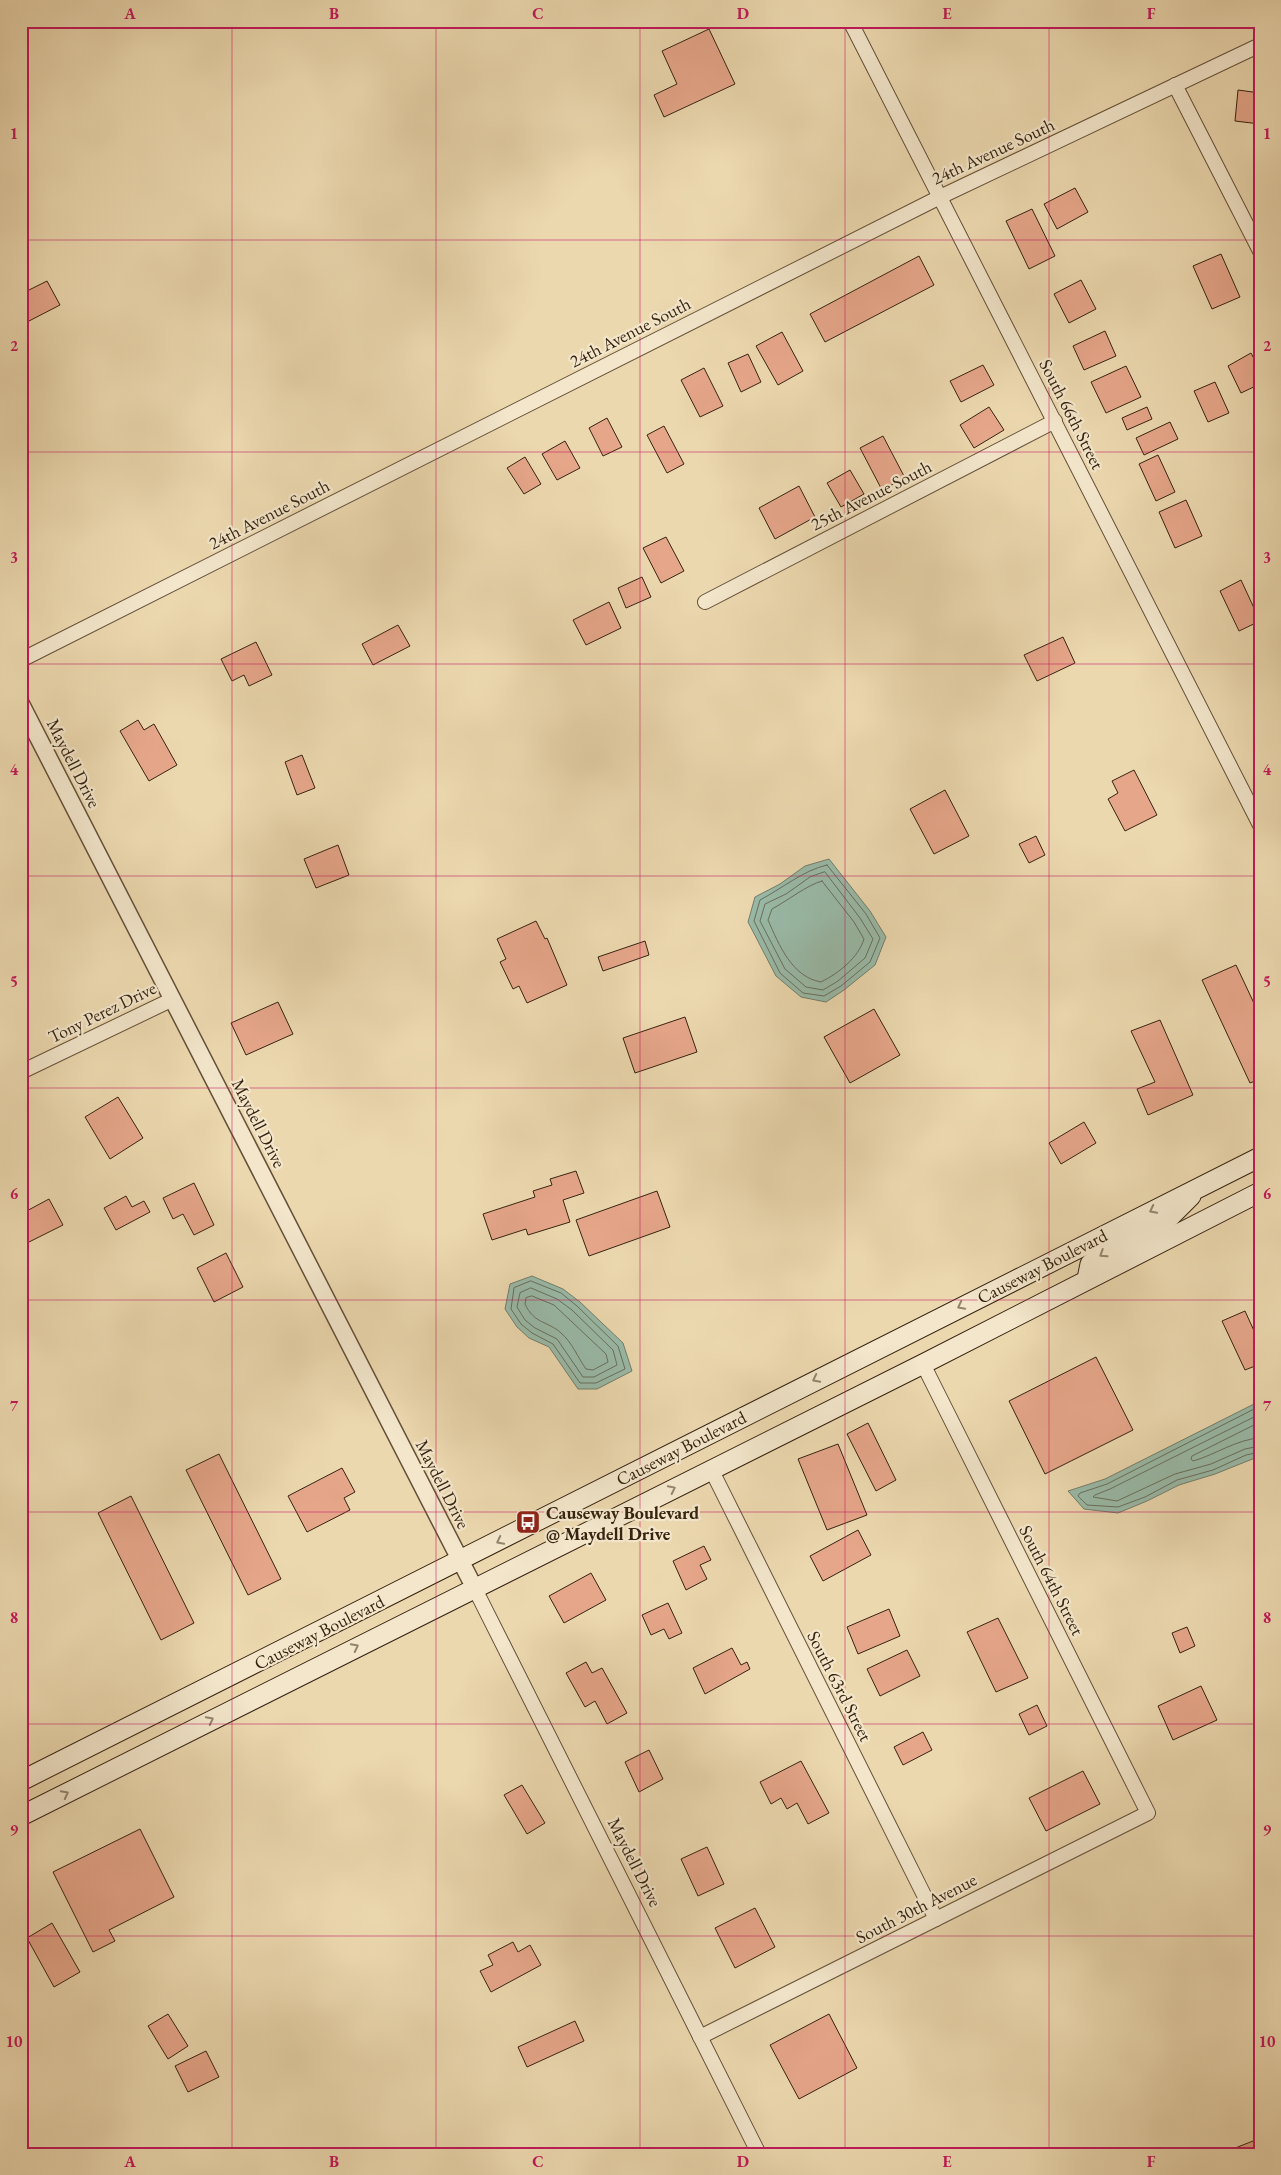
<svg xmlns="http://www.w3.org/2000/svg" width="1281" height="2175" viewBox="0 0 1281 2175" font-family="'EB Garamond',serif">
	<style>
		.water { fill: #99baa8; stroke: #717e6b }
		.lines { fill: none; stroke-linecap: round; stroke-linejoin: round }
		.shore { stroke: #686e5c; stroke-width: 1 }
		.building { fill: #e6a68a; stroke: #362310 }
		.minor-casing { stroke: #645038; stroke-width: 16 }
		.tertiary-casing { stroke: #645038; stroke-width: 19 }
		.secondary-casing { stroke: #362310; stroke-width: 21 }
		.minor { stroke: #f3e6cb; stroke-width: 14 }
		.tertiary { stroke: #f3e6cb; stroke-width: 16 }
		.secondary { stroke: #f3e6cb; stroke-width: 19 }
		.oneway { stroke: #94846e }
		.grid { fill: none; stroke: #c2185b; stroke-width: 1; stroke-opacity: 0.55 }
		.labels { text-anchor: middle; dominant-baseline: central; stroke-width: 4.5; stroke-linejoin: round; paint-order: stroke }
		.street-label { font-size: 18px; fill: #362310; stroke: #f3e6cb }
		.poi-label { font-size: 18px; font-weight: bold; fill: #362310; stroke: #f3e6cb; text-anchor: start }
		.neatline { fill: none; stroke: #c2185b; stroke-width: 2 }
		.grid-label { font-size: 16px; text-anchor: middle; font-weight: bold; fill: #c2185b }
	</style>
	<rect width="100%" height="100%" fill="#ecd8af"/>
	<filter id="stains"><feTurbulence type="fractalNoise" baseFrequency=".004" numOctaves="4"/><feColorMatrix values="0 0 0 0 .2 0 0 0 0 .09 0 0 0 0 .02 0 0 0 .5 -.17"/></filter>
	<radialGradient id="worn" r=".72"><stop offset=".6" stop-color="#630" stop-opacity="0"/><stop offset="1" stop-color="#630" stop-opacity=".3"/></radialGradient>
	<g class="water">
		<polygon points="829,859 870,911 886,937 875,965 844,990 826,1002 801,997 776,976 748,922 755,897 780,884 805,866"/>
		<polygon points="532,1276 563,1289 580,1302 623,1343 632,1371 597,1389 578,1389 549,1347 529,1338 517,1327 505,1309 510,1284"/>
		<polygon points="1260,1401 1260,1456 1215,1474 1179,1485 1147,1501 1118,1513 1084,1509 1068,1491 1105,1479"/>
	</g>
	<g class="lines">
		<g class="shore">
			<path d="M827 865 866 914 880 938 870 962 841 986 824 996 803 993 780 973 754 921 760 900C781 889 804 870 827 865Z"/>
			<polygon points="825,872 860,918 873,939 865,958 838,981 823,990 806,987 785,969 760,921 765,904 786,894 810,877"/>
			<path d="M822 881 854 922 864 939C858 958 839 973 821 982 792 977 779 945 768 920L772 909C787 901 807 885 822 881Z"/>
			<polygon points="531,1281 561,1293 577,1306 618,1346 625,1369 596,1383 580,1383 553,1344 532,1333 521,1324 511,1309 514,1288"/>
			<polygon points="531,1288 557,1299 572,1310 613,1350 617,1365 594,1377 583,1377 557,1339 535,1328 525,1320 517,1307 520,1293"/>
			<path d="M532 1296 554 1305 606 1354 608 1362 593 1370 586 1369C578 1358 572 1342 561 1333 548 1321 534 1324 525 1304L526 1298Z"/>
			<polyline points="1260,1406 1107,1484 1080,1493 1078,1496 1087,1505 1118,1507 1145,1497 1177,1480 1213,1470 1246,1455 1260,1452"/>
			<polyline points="1260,1414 1110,1489 1095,1495 1093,1497 1117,1501 1175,1474 1211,1464 1245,1449 1260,1446"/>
			<path d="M1260 1422 1192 1456 1191 1459 1193 1461C1215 1455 1237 1439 1260 1438"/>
		</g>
	</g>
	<g class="building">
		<polygon points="709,29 735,84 664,117 654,95 677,84 662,51"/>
		<polygon points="1238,90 1260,93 1260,124 1235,121"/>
		<polygon points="1075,188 1088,212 1057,229 1044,204"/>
		<polygon points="1032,209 1055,256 1029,269 1006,221"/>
		<polygon points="1221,254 1240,297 1212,309 1193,266"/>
		<polygon points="919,256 934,285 825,342 810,314"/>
		<polygon points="1081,280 1096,309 1069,323 1054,294"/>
		<polygon points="47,281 60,305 29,321 21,305 21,294"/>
		<polygon points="1105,331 1116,356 1084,370 1073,346"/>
		<polygon points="782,332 803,371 778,385 756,346"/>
		<polygon points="1251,353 1260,370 1260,384 1241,393 1228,366"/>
		<polygon points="748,354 761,382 741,392 728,363"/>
		<polygon points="983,365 994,385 961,402 950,381"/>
		<polygon points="1126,366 1141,397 1106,413 1091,382"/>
		<polygon points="704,368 723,406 700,417 681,380"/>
		<polygon points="1215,382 1229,413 1208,422 1194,391"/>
		<polygon points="989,407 1004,430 974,448 960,425"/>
		<polygon points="1147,407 1152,419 1127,430 1122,418"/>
		<polygon points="607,418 622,447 603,456 589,428"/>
		<polygon points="1170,422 1178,439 1144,455 1136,438"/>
		<polygon points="664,426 684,464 667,473 647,435"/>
		<polygon points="883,436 905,478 882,490 860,448"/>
		<polygon points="565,441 580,468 557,480 542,454"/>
		<polygon points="1158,455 1175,492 1156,501 1139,464"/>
		<polygon points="525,457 541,484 524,494 507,468"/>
		<polygon points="850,470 864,494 841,507 827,483"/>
		<polygon points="799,486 815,517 775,539 759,508"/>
		<polygon points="1186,500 1202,536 1175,548 1159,512"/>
		<polygon points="666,537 684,571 661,583 643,548"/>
		<polygon points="642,577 651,597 626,608 618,588"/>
		<polygon points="1241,580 1260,621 1239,631 1220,591"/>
		<polygon points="609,602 621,628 586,645 573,620"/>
		<polygon points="398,625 410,646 373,665 362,644"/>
		<polygon points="1063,637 1075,663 1037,681 1024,655"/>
		<polygon points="256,642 272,675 249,686 244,675 232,681 221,659"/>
		<polygon points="138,720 144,730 154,724 177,765 149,781 120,731"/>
		<polygon points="302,755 315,788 297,795 285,762"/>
		<polygon points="1134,770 1157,815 1125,831 1108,799 1118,793 1112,781"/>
		<polygon points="945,790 969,836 934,854 910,809"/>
		<polygon points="1036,836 1045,855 1029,863 1019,844"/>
		<polygon points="338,845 349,875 316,888 304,859"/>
		<polygon points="536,921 545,939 547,938 567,985 527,1003 519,986 513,989 500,962 506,959 497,939"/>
		<polygon points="645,941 649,955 603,971 598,957"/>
		<polygon points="1236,965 1260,1016 1260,1079 1250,1083 1202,980"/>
		<polygon points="278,1002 293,1034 246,1055 231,1023"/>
		<polygon points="874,1009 900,1055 850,1083 824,1037"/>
		<polygon points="685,1017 697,1052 635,1073 623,1038"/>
		<polygon points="1160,1020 1193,1095 1148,1115 1137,1089 1155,1082 1131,1031"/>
		<polygon points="118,1097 143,1138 110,1159 85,1117"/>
		<polygon points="1084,1122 1096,1143 1061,1164 1049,1143"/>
		<polygon points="576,1171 584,1193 563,1200 570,1222 528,1235 526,1229 492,1240 483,1214 535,1197 533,1191 552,1185 550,1179"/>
		<polygon points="194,1183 214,1225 194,1235 183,1214 173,1219 163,1198"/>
		<polygon points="657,1191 670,1227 589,1256 576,1220"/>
		<polygon points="126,1196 132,1207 144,1201 150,1212 116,1230 104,1208"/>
		<polygon points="49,1199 63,1225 21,1246 21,1230 23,1229 21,1214"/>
		<polygon points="226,1253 243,1287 214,1302 197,1268"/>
		<polygon points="1245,1311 1260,1344 1260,1364 1245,1370 1222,1321"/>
		<polygon points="1096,1357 1133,1430 1045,1474 1009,1401"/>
		<polygon points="868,1423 896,1480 876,1491 847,1434"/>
		<polygon points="838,1444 867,1515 827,1530 798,1459"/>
		<polygon points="219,1454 281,1579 248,1595 186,1470"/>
		<polygon points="342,1468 355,1492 344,1498 350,1510 307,1532 288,1496"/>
		<polygon points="131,1496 194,1623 161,1640 98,1513"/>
		<polygon points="858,1530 871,1555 823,1581 810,1556"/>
		<polygon points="704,1546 711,1560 700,1565 707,1579 686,1590 673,1561"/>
		<polygon points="591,1573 606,1600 564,1623 549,1596"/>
		<polygon points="668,1603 682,1633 669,1639 664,1629 651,1635 642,1615"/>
		<polygon points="889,1609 900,1636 858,1654 847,1627"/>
		<polygon points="998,1618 1028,1678 996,1692 967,1632"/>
		<polygon points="1187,1627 1195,1646 1180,1653 1172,1633"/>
		<polygon points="732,1648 741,1665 747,1662 750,1669 705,1694 693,1668"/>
		<polygon points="907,1650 920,1676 880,1696 867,1669"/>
		<polygon points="586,1662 592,1673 602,1668 627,1713 607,1724 595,1701 585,1707 566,1673"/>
		<polygon points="1201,1686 1217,1720 1173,1740 1158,1706"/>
		<polygon points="1037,1705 1047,1726 1029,1735 1019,1714"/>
		<polygon points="923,1732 932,1750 903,1765 894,1747"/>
		<polygon points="649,1750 663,1779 639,1792 625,1762"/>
		<polygon points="801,1761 829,1813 808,1824 797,1803 787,1809 781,1798 771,1804 760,1782"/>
		<polygon points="1083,1771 1100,1804 1046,1831 1029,1798"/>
		<polygon points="522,1785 545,1823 527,1834 504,1795"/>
		<polygon points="140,1829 174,1897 109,1930 115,1941 93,1952 53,1872"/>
		<polygon points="707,1847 724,1884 698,1896 681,1859"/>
		<polygon points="755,1908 775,1947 735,1968 715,1928"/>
		<polygon points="52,1923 80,1972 54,1987 27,1938"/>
		<polygon points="513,1942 518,1952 530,1945 541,1965 491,1992 480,1971 493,1965 488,1955"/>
		<polygon points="168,2014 188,2046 168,2059 148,2026"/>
		<polygon points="829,2014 857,2068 799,2099 770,2045"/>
		<polygon points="575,2021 584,2041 527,2067 518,2047"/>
		<polygon points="206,2051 219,2077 188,2092 175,2066"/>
		<polygon points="1253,2141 1259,2154 1226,2154 1225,2152"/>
	</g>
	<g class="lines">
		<defs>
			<g id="minor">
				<polyline points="850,21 1260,825"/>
				<polyline points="1175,85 1260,251"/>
				<polyline points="705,602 1055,421"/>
				<polyline points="21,660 940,197 1260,45"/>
				<polyline points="21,1072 173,999"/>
				<polyline points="711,1469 936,1919"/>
				<polyline points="474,1587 759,2154"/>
				<polyline points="700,2037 1148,1813 923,1364"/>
			</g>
			<polyline id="tertiary" points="21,704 474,1587"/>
			<g id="secondary">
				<polyline points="1087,1279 1090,1264 1101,1254 1167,1220 1191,1196"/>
				<polyline points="21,1781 1260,1157"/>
				<polyline points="21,1816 923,1364 1260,1192"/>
			</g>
		</defs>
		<use href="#minor" class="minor-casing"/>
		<use href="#tertiary" class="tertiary-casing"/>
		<use href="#secondary" class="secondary-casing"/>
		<use href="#minor" class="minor"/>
		<use href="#tertiary" class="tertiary"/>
		<use href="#secondary" class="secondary"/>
	</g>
	<defs><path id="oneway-chevron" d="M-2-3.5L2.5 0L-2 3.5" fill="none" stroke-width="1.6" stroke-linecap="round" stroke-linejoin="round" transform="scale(1.25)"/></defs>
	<g class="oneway">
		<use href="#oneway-chevron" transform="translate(1153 1210) rotate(153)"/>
		<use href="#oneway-chevron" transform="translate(1103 1254) rotate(147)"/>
		<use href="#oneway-chevron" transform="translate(961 1306) rotate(153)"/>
		<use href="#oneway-chevron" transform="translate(816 1379) rotate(153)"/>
		<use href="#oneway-chevron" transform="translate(672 1489) rotate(-26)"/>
		<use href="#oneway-chevron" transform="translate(500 1541) rotate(153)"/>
		<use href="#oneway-chevron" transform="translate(355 1647) rotate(-27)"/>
		<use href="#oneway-chevron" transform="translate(210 1720) rotate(-27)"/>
		<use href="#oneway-chevron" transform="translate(65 1794) rotate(-27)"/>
	</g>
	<path class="grid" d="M232 21V2154M436 21V2154M640 21V2154M845 21V2154M1049 21V2154M21 240H1260M21 452H1260M21 664H1260M21 876H1260M21 1088H1260M21 1300H1260M21 1512H1260M21 1724H1260M21 1936H1260"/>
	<defs>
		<symbol id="bus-square" viewBox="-11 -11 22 22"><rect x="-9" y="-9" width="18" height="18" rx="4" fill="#8f2418" stroke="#f3e6cb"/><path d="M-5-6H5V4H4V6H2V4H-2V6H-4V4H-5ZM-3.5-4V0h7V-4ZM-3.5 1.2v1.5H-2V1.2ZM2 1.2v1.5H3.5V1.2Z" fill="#fff"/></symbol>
	</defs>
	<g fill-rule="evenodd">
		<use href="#bus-square" x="514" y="1508" width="28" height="28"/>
	</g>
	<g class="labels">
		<g class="street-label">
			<text transform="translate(993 151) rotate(-25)">24th Avenue South</text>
			<text transform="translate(630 332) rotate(-27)">24th Avenue South</text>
			<text transform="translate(1072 414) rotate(63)">South 66th Street</text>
			<text transform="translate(871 495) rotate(-27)">25th Avenue South</text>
			<text transform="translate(269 514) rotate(-27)">24th Avenue South</text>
			<text transform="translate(74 763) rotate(63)">Maydell Drive</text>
			<text transform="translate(102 1012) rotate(-26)">Tony Perez Drive</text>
			<text transform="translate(259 1123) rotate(63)">Maydell Drive</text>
			<text transform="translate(1042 1266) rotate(-27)">Causeway Boulevard</text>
			<text transform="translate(681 1448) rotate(-27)">Causeway Boulevard</text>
			<text transform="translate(443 1484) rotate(63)">Maydell Drive</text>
			<text transform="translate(1052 1580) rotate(63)">South 64th Street</text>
			<text transform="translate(319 1632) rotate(-27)">Causeway Boulevard</text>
			<text transform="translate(840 1686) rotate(63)">South 63rd Street</text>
			<text transform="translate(635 1862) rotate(63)">Maydell Drive</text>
			<text transform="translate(916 1908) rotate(-27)">South 30th Avenue</text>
		</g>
		<g class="poi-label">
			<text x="546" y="1512">Causeway Boulevard<tspan x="546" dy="21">@ Maydell Drive</tspan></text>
		</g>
	</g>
	<rect width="1281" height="2175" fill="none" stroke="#ecd8af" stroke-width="55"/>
	<rect x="28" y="28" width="1226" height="2120" class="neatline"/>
	<g class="grid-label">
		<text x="130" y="19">A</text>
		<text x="334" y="19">B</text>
		<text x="538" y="19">C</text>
		<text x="743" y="19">D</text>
		<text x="947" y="19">E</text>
		<text x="1151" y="19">F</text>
		<text x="14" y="139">1</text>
		<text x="1267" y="139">1</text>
		<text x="14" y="351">2</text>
		<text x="1267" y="351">2</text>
		<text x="14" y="563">3</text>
		<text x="1267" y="563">3</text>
		<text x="14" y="775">4</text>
		<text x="1267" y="775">4</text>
		<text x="14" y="987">5</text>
		<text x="1267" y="987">5</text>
		<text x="14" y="1199">6</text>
		<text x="1267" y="1199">6</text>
		<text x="14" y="1411">7</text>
		<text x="1267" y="1411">7</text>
		<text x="14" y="1623">8</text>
		<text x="1267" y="1623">8</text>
		<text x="14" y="1835">9</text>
		<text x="1267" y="1835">9</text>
		<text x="14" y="2047">10</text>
		<text x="1267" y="2047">10</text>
		<text x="130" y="2167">A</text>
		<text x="334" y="2167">B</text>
		<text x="538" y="2167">C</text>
		<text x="743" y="2167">D</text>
		<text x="947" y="2167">E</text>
		<text x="1151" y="2167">F</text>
	</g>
	<rect width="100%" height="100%" filter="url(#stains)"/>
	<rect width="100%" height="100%" fill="url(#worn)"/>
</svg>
